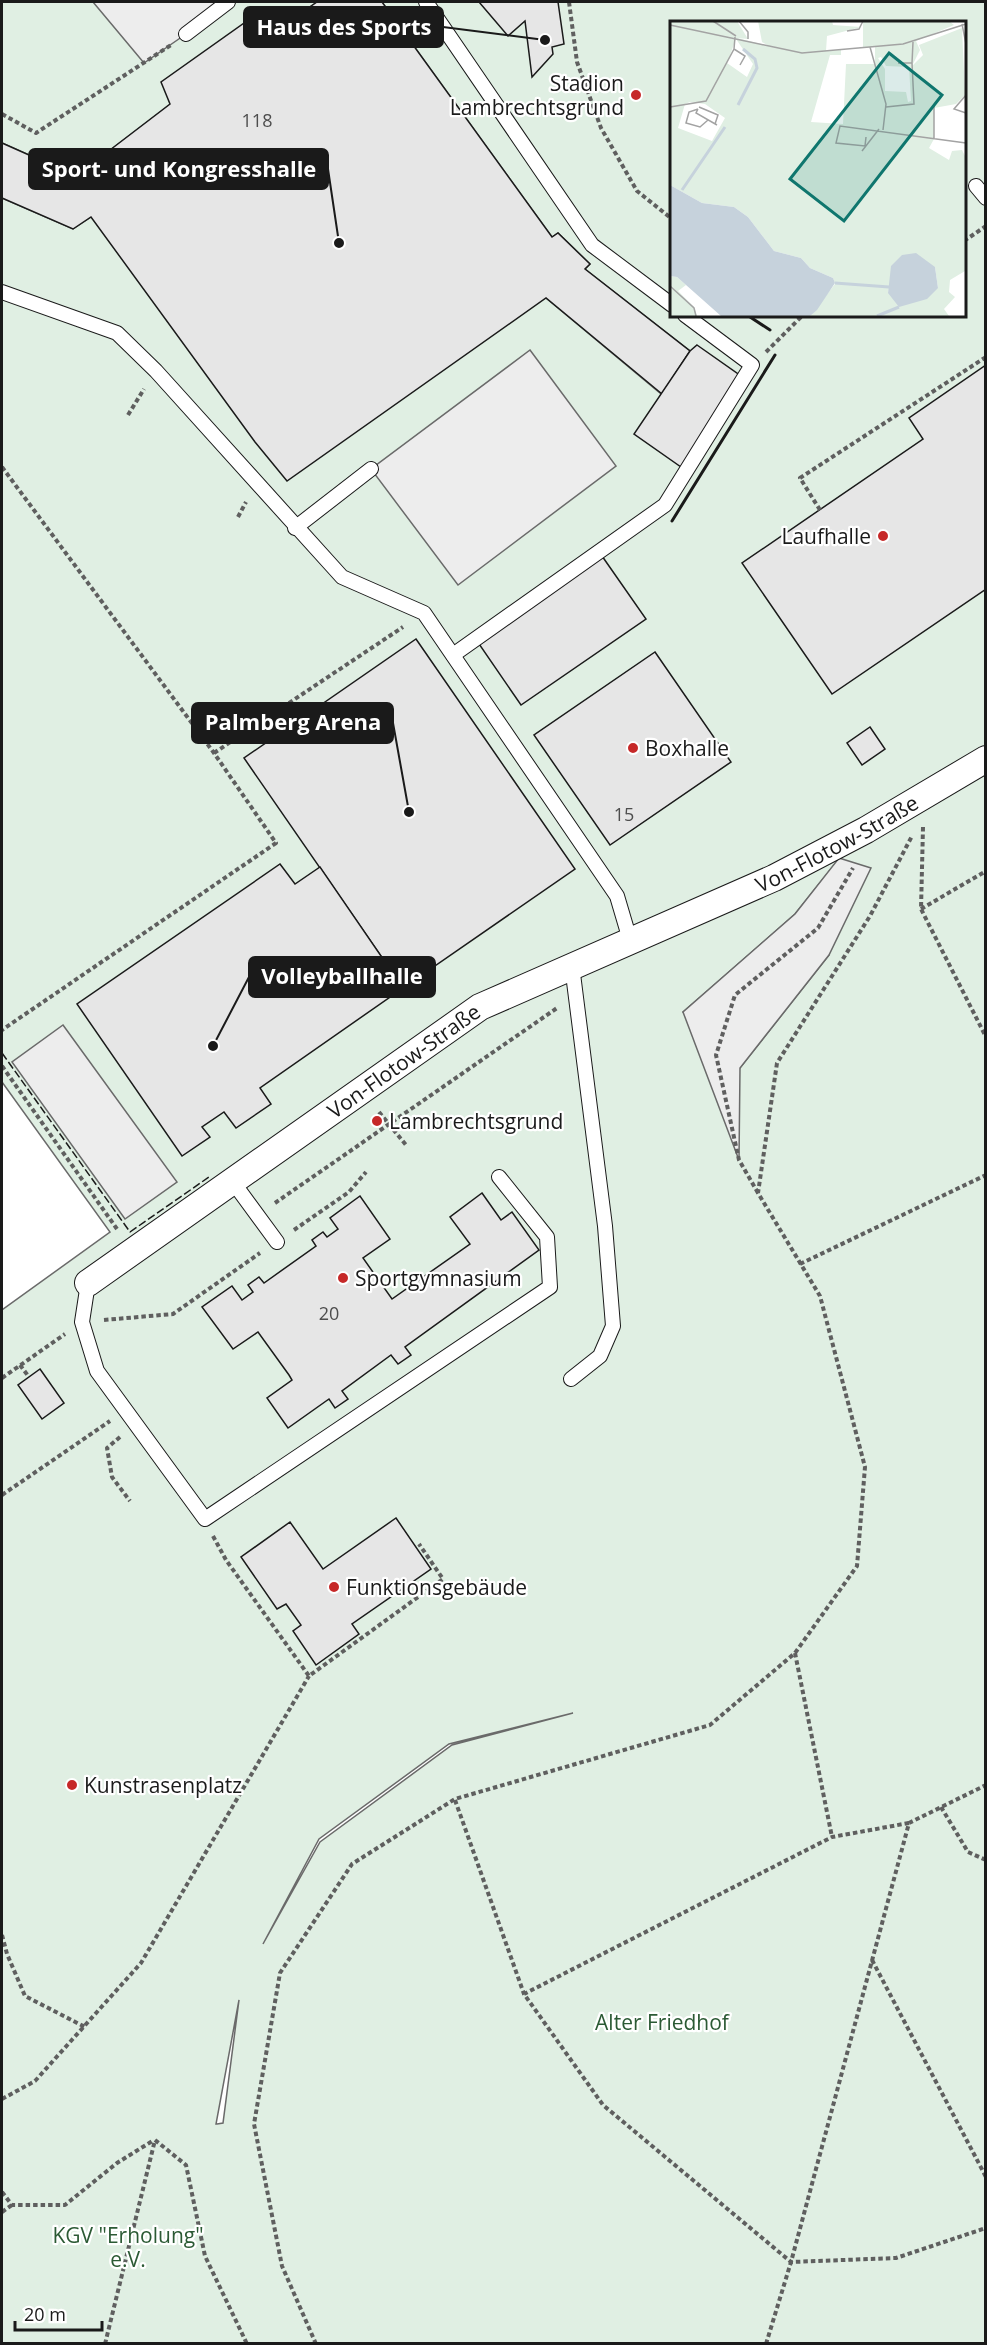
<svg xmlns="http://www.w3.org/2000/svg" width="987" height="2345" viewBox="0 0 987 2345" font-family="'Open Sans',sans-serif">
	<style>
		.green { fill: #e0efe3; stroke: #6a6a6a; stroke-width: 1.5; fill-rule: evenodd }
		.parking { fill: #ededed; stroke: #6a6a6a; stroke-width: 1.5 }
		.building { fill: #e6e6e6; stroke: #1a1a1a; stroke-width: 1.5 }
		.lines { fill: none; stroke-linecap: round; stroke-linejoin: round }
		.service-casing { stroke: #1a1a1a; stroke-width: 16 }
		.minor-casing { stroke: #1a1a1a; stroke-width: 28 }
		.path { stroke: #5f5f5f; stroke-width: 4; stroke-dasharray: 4.5 3; stroke-linecap: butt }
		.service { stroke: #fff; stroke-width: 14 }
		.minor { stroke: #fff; stroke-width: 26 }
		.fence { stroke: #1a1a1a; stroke-width: 1.5; stroke-dasharray: 8 3; stroke-linecap: butt }
		.wall { stroke: #1a1a1a; stroke-width: 3 }
		.poi-dot { fill: #c62828; stroke: #fff; stroke-width: 2 }
		.labels { text-anchor: middle; dominant-baseline: central; stroke-width: 4.5; stroke-linejoin: round; paint-order: stroke }
		.number-label { font-size: 18px; fill: #4d4d4d }
		.poi-label { font-size: 21px; fill: #1a1a1a; stroke: #fff; text-anchor: start }
		.street-label { font-size: 21px; fill: #1a1a1a; stroke: #fff }
		.park-label { font-size: 21px; fill: #2b5a34; stroke: #fff }
		.inset-river { fill: none; stroke: #c6d2dc; stroke-width: 3 }
		.inset-road { fill: none; stroke: #a3a3a3; stroke-width: 1.5 }
		.view { fill: #0f766e; fill-opacity: 0.15; stroke: #0f766e; stroke-width: 3 }
		.inset-edge { fill: none; stroke: #1a1a1a; stroke-width: 3 }
		.leader { fill: none; stroke: #1a1a1a; stroke-width: 2 }
		.callout-dot { fill: #1a1a1a; stroke: #fff; stroke-width: 2 }
		.callout { fill: #1a1a1a; stroke: #1a1a1a; stroke-width: 2 }
		.callout-label { font-size: 22px; text-anchor: middle; font-weight: bold; fill: #fff }
	</style>
	<rect width="100%" height="100%" fill="#fff"/>
	<g class="green">
		<polygon points="2,2 317,2 265,38 262,35 76,176 2,143"/>
		<path d="M382 2H985V2343H2V1310L110 1232 2 1082V198L73 229 91 217 546 298 661 394 690 351 585 269 590 264 558 233 552 237ZM672 22H964V315H672ZM839 859 829 955 740 1068 683 1012 795 914ZM573 1713 452 1745 320 1842 263 1944 319 1839 449 1744ZM239 2000 223 2123 217 2124H216Z"/>
	</g>
	<g class="parking">
		<polygon points="93,2 225,2 186,34 144,63"/>
		<polygon points="530,350 616,466 458,585 371,469"/>
		<polygon points="839,858 871,868 829,955 740,1068 739,1160 683,1012 795,914"/>
		<polygon points="63,1025 177,1182 125,1219 12,1062"/>
	</g>
	<g class="building">
		<polygon points="317,2 382,2 552,237 558,233 590,264 585,269 690,351 662,394 546,298 287,481 255,442 91,217 73,229 2,198 2,143 76,176 170,104 161,82 247,21 265,38"/>
		<polygon points="479,2 558,2 564,44 552,47 553,54 532,77 525,21 508,36"/>
		<polygon points="697,345 741,376 681,467 634,434 690,351"/>
		<polygon points="986,365 986,589 832,694 742,563 923,439 909,418"/>
		<polygon points="602,556 646,619 521,705 477,641"/>
		<polygon points="416,639 575,869 403,988 244,758"/>
		<polygon points="655,652 731,762 610,845 534,735"/>
		<polygon points="870,727 885,749 862,765 847,743"/>
		<polygon points="280,864 295,884 320,867 403,988 260,1088 271,1104 236,1128 224,1112 202,1127 210,1137 182,1156 77,1004"/>
		<polygon points="482,1193 501,1220 512,1212 539,1250 405,1347 411,1355 398,1364 391,1355 342,1391 348,1399 335,1408 329,1399 288,1428 267,1398 292,1380 289,1375 258,1332 233,1349 202,1307 232,1286 242,1300 253,1292 248,1285 259,1277 264,1283 316,1246 312,1240 323,1232 327,1237 338,1229 330,1218 360,1196 390,1239 363,1258 392,1299 470,1244 450,1217"/>
		<polygon points="40,1369 64,1403 42,1419 18,1385"/>
		<polygon points="396,1518 431,1569 352,1624 359,1634 316,1665 293,1631 301,1625 286,1604 277,1609 241,1557 290,1522 323,1569"/>
	</g>
	<g class="lines">
		<defs>
			<g id="service">
				<polyline points="426,2 592,245 672,305"/>
				<polyline points="186,34 228,2"/>
				<polyline points="976,186 986,198"/>
				<polyline points="2,292 117,333 156,371 342,577 424,613 617,896 630,940"/>
				<polyline points="295,528 371,469"/>
				<polyline points="453,655 665,505 752,365 685,315"/>
				<polyline points="233,1182 277,1242"/>
				<polyline points="88,1283 82,1322 97,1371 205,1519 550,1287 547,1237 499,1177"/>
				<polyline points="571,1379 600,1356 613,1326 605,1226 572,966"/>
			</g>
			<g id="minor">
				<path id="s1" d="M88 1283 480 1007 774 878 866 830 986 759"/>
			</g>
		</defs>
		<use href="#service" class="service-casing"/>
		<use href="#minor" class="minor-casing"/>
		<g class="path">
			<polyline points="569,2 577,62 601,128 637,191 672,219"/>
			<polyline points="2,114 36,133 171,45"/>
			<polyline points="964,241 986,226"/>
			<polyline points="766,352 803,315"/>
			<polyline points="128,415 144,389"/>
			<polyline points="2,467 214,753 276,843 2,1030"/>
			<polyline points="820,510 800,478 986,357"/>
			<polyline points="238,517 246,502"/>
			<polyline points="214,753 403,627"/>
			<polyline points="923,827 921,909 986,1037"/>
			<polyline points="921,909 986,871"/>
			<polyline points="2,1066 117,1229"/>
			<polyline points="379,1112 406,1145"/>
			<polyline points="758,1193 739,1160 716,1055 735,995 818,928 853,868"/>
			<polyline points="275,1203 557,1008"/>
			<polyline points="294,1230 349,1192 366,1172"/>
			<polyline points="800,1264 986,1175"/>
			<polyline points="104,1320 173,1314 260,1253"/>
			<polyline points="20,1365 29,1377"/>
			<polyline points="2,1378 65,1334"/>
			<polyline points="120,1437 107,1448 112,1477 130,1501"/>
			<polyline points="2,1495 110,1421"/>
			<polyline points="213,1536 226,1560 309,1676 443,1579 419,1544"/>
			<polyline points="795,1653 832,1837"/>
			<polyline points="455,1800 524,1994"/>
			<polyline points="941,1807 968,1852 986,1860"/>
			<polyline points="909,1823 832,1837 524,1994 603,2105 791,2262 896,2258 986,2228"/>
			<polyline points="2,1935 7,1954 25,1996 85,2027"/>
			<polyline points="872,1960 986,2177"/>
			<polyline points="2,2099 35,2081 141,1963 309,1676"/>
			<polyline points="155,2140 186,2165 205,2256 247,2344"/>
			<polyline points="2,2192 12,2205 65,2205 117,2163 154,2140"/>
			<polyline points="2,2212 12,2205"/>
			<polyline points="105,2344 155,2140"/>
			<polyline points="316,2344 282,2266 254,2124 280,1973 352,1864 455,1799 710,1725 795,1653 857,1566 865,1467 820,1296 758,1193 777,1063 870,916 912,836"/>
			<polyline points="766,2344 791,2262 909,1823 986,1785"/>
		</g>
		<use href="#service" class="service"/>
		<use href="#minor" class="minor"/>
		<polyline class="fence" points="2,1053 130,1232 209,1177"/>
		<g class="wall">
			<polyline points="747,315 770,330"/>
			<polyline points="672,521 775,355"/>
		</g>
	</g>
	<g class="poi-dot">
		<circle cx="636" cy="95" r="6"/>
		<circle cx="883" cy="536" r="6"/>
		<circle cx="633" cy="748" r="6"/>
		<circle cx="377" cy="1121" r="6"/>
		<circle cx="343" cy="1278" r="6"/>
		<circle cx="334" cy="1587" r="6"/>
		<circle cx="72" cy="1785" r="6"/>
	</g>
	<g class="labels">
		<g class="number-label">
			<text x="257" y="120">118</text>
			<text x="624" y="814">15</text>
			<text x="329" y="1313">20</text>
		</g>
		<g class="poi-label">
			<text x="624" y="83" text-anchor="end">Stadion<tspan x="624" dy="24">Lambrechtsgrund</tspan></text>
			<text x="871" y="536" text-anchor="end">Laufhalle</text>
			<text x="645" y="748">Boxhalle</text>
			<text x="389" y="1121">Lambrechtsgrund</text>
			<text x="355" y="1278">Sportgymnasium</text>
			<text x="346" y="1587">Funktionsgebäude</text>
			<text x="84" y="1785">Kunstrasenplatz</text>
		</g>
		<g class="street-label">
			<text stroke="none"><textPath href="#s1" startOffset="872">Von-Flotow-Straße</textPath></text>
			<text stroke="none"><textPath href="#s1" startOffset="386">Von-Flotow-Straße</textPath></text>
		</g>
		<g class="park-label">
			<text x="662" y="2022">Alter Friedhof</text>
			<text x="128" y="2235">KGV "Erholung"<tspan x="128" dy="24">e.V.</tspan></text>
		</g>
	</g>
	<g transform="translate(670 21)">
		<rect width="296" height="296" fill="#fff"/>
		<path d="M0 0H67L78 18 67 17 99 25 92 21 88 0H162L163 4 191 6 157 15 156 30 171 29V34H160L141 101 173 103 176 43H205V26L193 27V0H279L284 4 246 20 250 29 242 45 253 34 249 24 292 7 295 74 286 83 264 87V118L259 127 279 139 282 130 292 129 295 135V250L280 259 279 271 285 276 274 288 279 295H140L165 263 163 257 140 247 131 237 104 230 78 196 64 186 32 182 0 164ZM66 18 83 43 77 56 57 42ZM211 36 216 45 239 46 241 80 238 81 236 71 215 70V48L208 37ZM20 81 35 83 55 97 42 120 8 107 15 83ZM265 246 268 267 218 272 221 256ZM0 255 7 256 16 264 8 270 24 286 27 295H0Z" fill="#e0efe3" fill-rule="evenodd"/>
		<path d="M0 164 32 182 64 186 78 196 104 230 131 237 140 247 163 257 165 262 147 289 140 295H51L7 256 0 255ZM246 232 265 246 268 267 257 278 229 286 218 272 221 245 232 234Z" fill="#c6d2dc"/>
		<path class="inset-river" d="M68 84 87 47 85 38 73 28M12 169 55 106M165 262 219 266M207 295 229 286"/>
		<path class="inset-road" d="M43 0 66 15M69 0 78 11V18M292 3 296 23M0 4 132 32 233 23 296 3M177 10 189 8 193 0M200 26 216 83 213 109M64 28 75 35 70 44M228 42H242L243 21M296 74 284 88 296 92M0 86 36 80 64 28 65 16M29 86 48 94 45 103M216 86 244 83 242 42M28 88 19 91 16 102 30 106 38 99M28 88 26 92 47 104M196 116 195 125 166 122 170 105 296 122M264 118V83M192 130 209 108M0 265 24 287 26 295"/>
		<path class="view" d="M219 32 272 74 174 200 120 158Z"/>
		<rect width="296" height="296" class="inset-edge"/>
	</g>
	<path class="leader" d="M545 40L443 27M339 243L328 169M409 812L393 723M213 1046L249 977"/>
	<g class="callout-dot">
		<circle cx="545" cy="40" r="6"/>
		<circle cx="339" cy="243" r="6"/>
		<circle cx="409" cy="812" r="6"/>
		<circle cx="213" cy="1046" r="6"/>
	</g>
	<g class="callout">
		<rect x="244" y="7" width="199" height="40" rx="6"/>
		<rect x="29" y="149" width="299" height="40" rx="6"/>
		<rect x="192" y="703" width="201" height="40" rx="6"/>
		<rect x="249" y="957" width="186" height="40" rx="6"/>
	</g>
	<g class="callout-label">
		<text x="344" y="35">Haus des Sports</text>
		<text x="179" y="177">Sport- und Kongresshalle</text>
		<text x="293" y="730">Palmberg Arena</text>
		<text x="342" y="984">Volleyballhalle</text>
	</g>
	<rect width="987" height="2345" fill="none" stroke="#1a1a1a" stroke-width="6"/>
	<path d="M15 2321v9h87v-9" fill="none" stroke="#1a1a1a" stroke-width="3"/>
	<text x="24" y="2321" font-size="18" fill="#1a1a1a" stroke="#ffffff" stroke-width="4.5" paint-order="stroke">20 m</text>
</svg>
